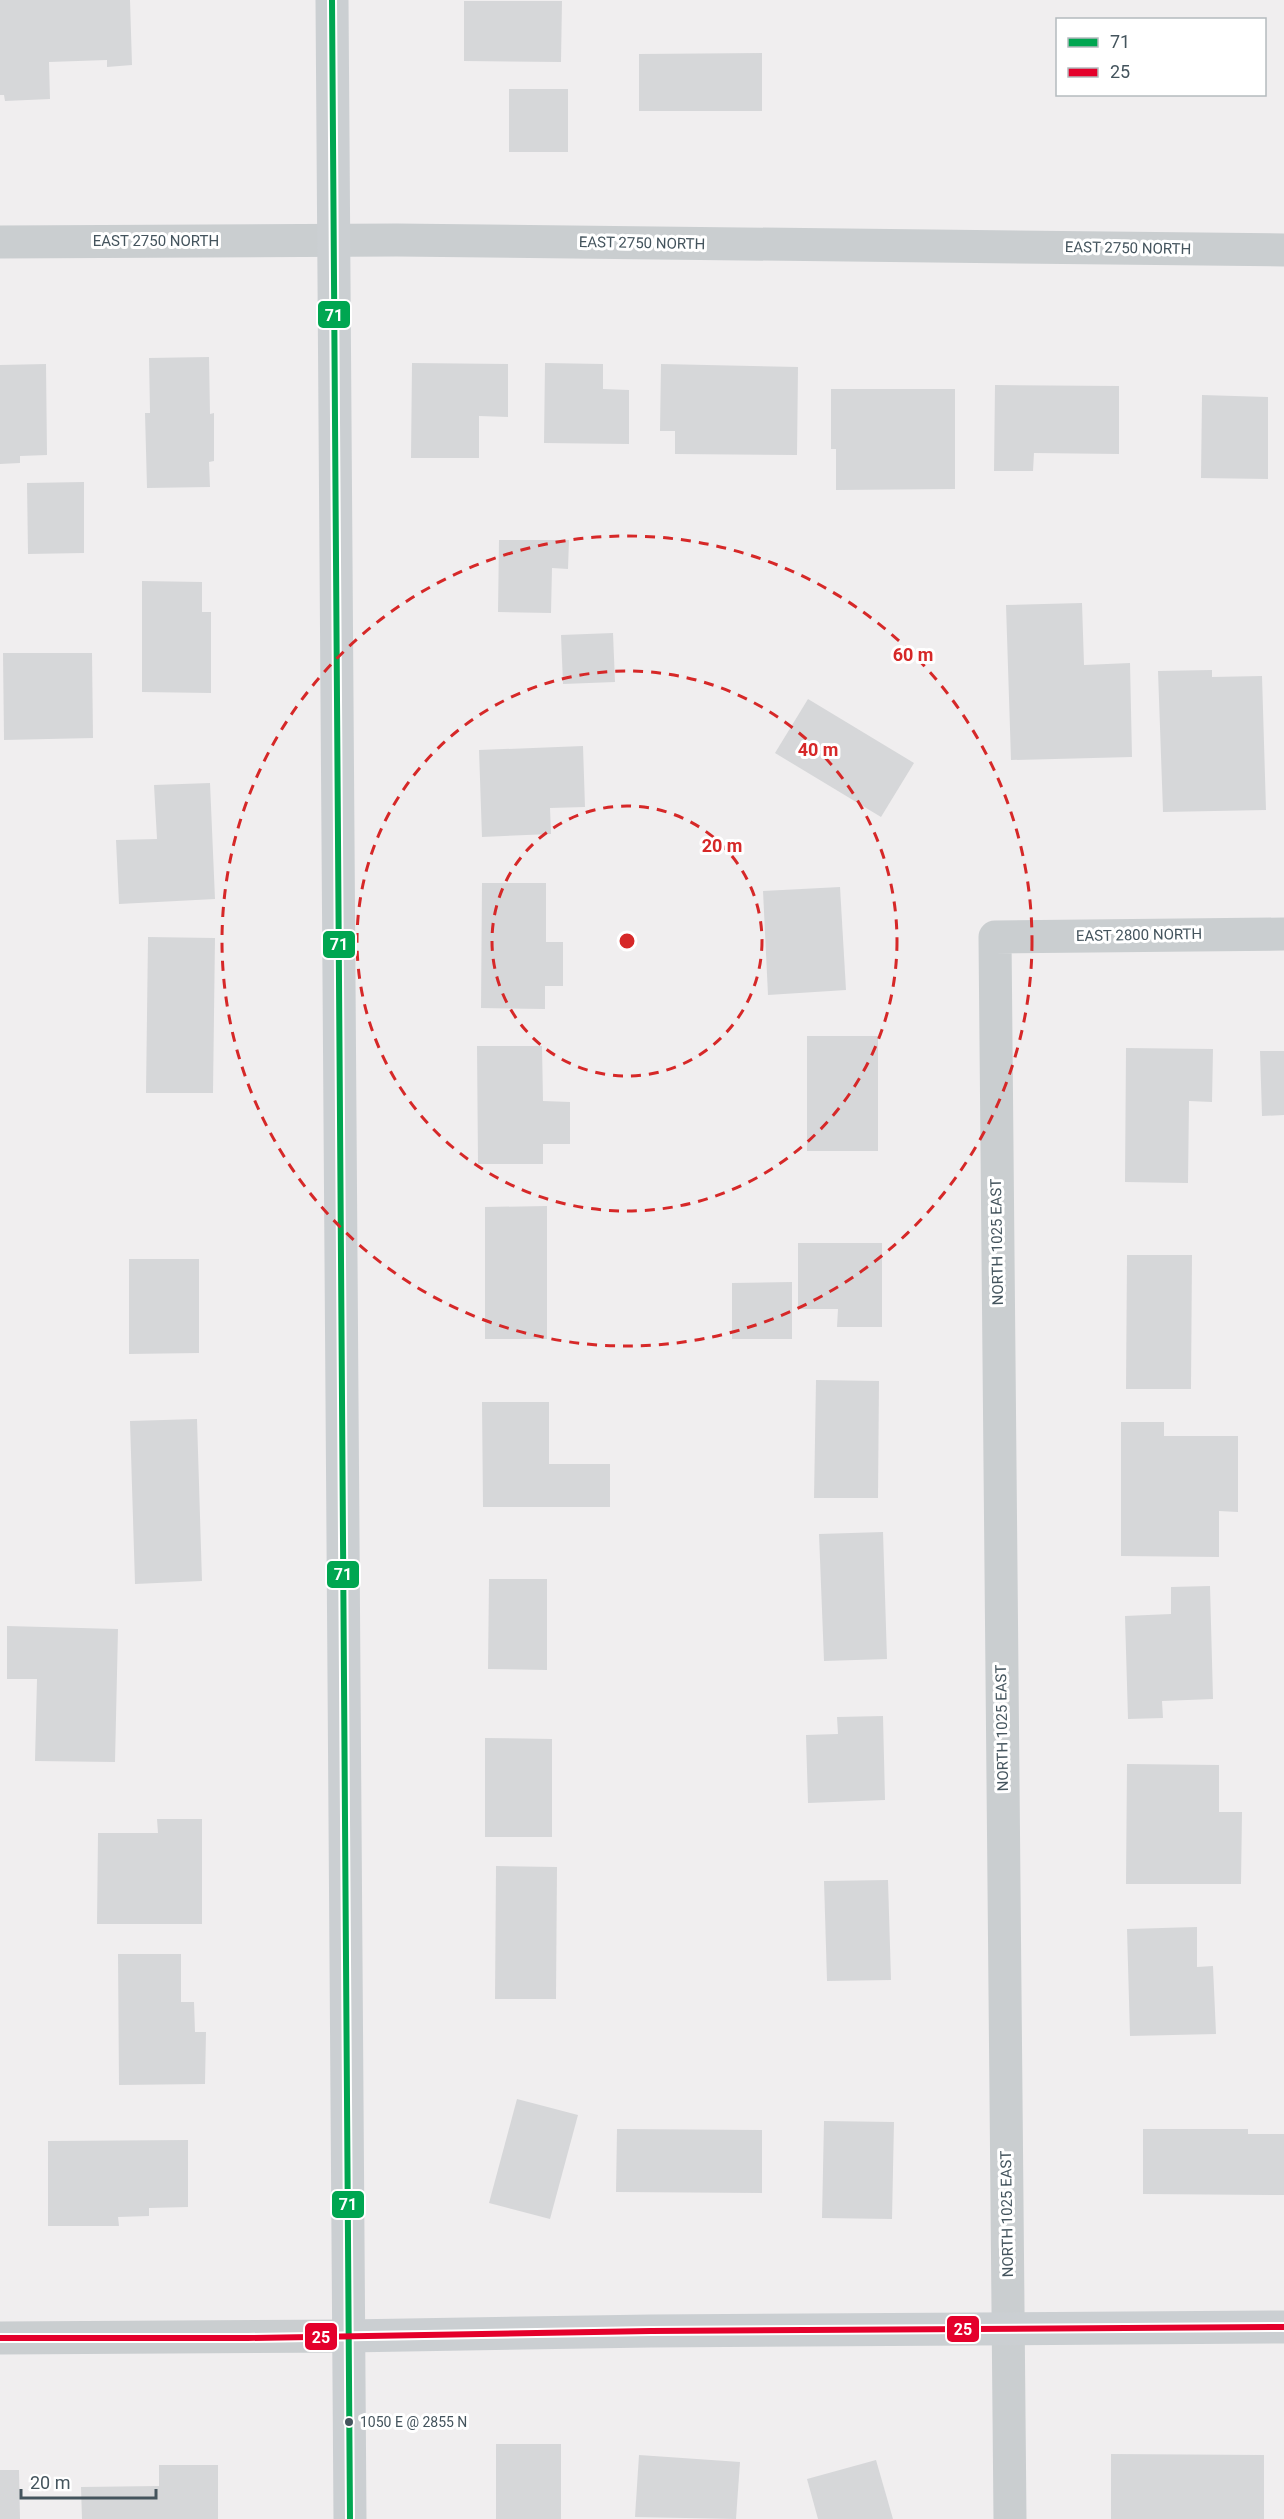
<svg xmlns="http://www.w3.org/2000/svg" width="1284" height="2519" viewBox="0 0 1284 2519" font-family="Roboto,sans-serif">
	<style>
		.building { fill: #d6d7d9 }
		.lines { fill: none; stroke-linecap: round; stroke-linejoin: round }
		.street { stroke: #caced0; stroke-width: 33 }
		.secondary { stroke: #cbcfd2; stroke-width: 33 }
		.bus-1-casing { stroke: #fff; stroke-width: 10 }
		.bus-2-casing { stroke: #fff; stroke-width: 10 }
		.bus-1 { stroke: #00a651; stroke-width: 6 }
		.bus-2 { stroke: #e4002b; stroke-width: 6 }
		.ring { fill: none; stroke: #d62828; stroke-width: 3; stroke-dasharray: 10 8 }
		.bus-dot { fill: #44545d; stroke: #fff; stroke-width: 2 }
		.labels { text-anchor: middle; dominant-baseline: central; stroke-width: 6; stroke-linejoin: round; paint-order: stroke }
		.bus-label { font-size: 14px; fill: #44545d; stroke: #fff; text-anchor: start }
		.street-label { font-size: 15px; fill: #44545d; stroke: #fff }
		.centre { fill: #d62828; stroke: #fff; stroke-width: 3 }
		.ring-label { font-size: 18px; text-anchor: middle; font-weight: bold; fill: #d62828; stroke: #fff; stroke-width: 6; stroke-linejoin: round; paint-order: stroke }
		.line-badge { stroke: #fff; stroke-width: 2 }
		.badge-label { font-size: 16px; text-anchor: middle; font-weight: bold; fill: #fff }
	</style>
	<rect width="100%" height="100%" fill="#f0eeef"/>
	<g class="building">
		<polygon points="0,0 130,0 132,65 107,67 107,60 49,62 50,99 5,101 4,95 0,95"/>
		<polygon points="464,1 562,1 561,62 464,61"/>
		<polygon points="762,53 762,111 639,111 639,54"/>
		<rect x="509" y="89" width="59" height="63"/>
		<polygon points="209,357 210,414 214,413 214,461 209,462 210,487 147,488 145,413 150,413 149,358"/>
		<polygon points="412,363 508,364 508,417 479,416 479,458 411,458"/>
		<polygon points="545,363 603,364 603,389 629,390 629,444 544,443"/>
		<polygon points="46,364 47,455 20,456 20,463 0,464 0,365"/>
		<polygon points="661,364 798,367 797,455 675,454 675,431 660,431"/>
		<polygon points="995,385 1119,386 1119,454 1034,453 1033,471 994,471"/>
		<polygon points="831,389 955,389 955,489 836,490 836,449 831,449"/>
		<polygon points="1202,395 1268,397 1268,479 1201,478"/>
		<polygon points="84,482 84,553 28,554 27,483"/>
		<polygon points="499,540 569,540 568,569 552,568 551,613 498,612"/>
		<polygon points="142,581 202,582 202,612 211,612 211,693 142,692"/>
		<polygon points="1082,603 1084,665 1130,663 1132,757 1011,760 1006,605"/>
		<polygon points="613,633 615,682 563,684 561,635"/>
		<polygon points="3,653 92,653 93,738 4,740"/>
		<polygon points="1212,670 1212,677 1262,676 1266,810 1163,812 1158,671"/>
		<polygon points="808,699 914,763 881,817 775,753"/>
		<polygon points="583,746 585,807 550,808 551,834 482,837 479,750"/>
		<polygon points="210,783 215,899 119,904 116,840 157,839 154,785"/>
		<polygon points="482,883 546,883 546,942 563,942 563,986 545,986 545,1009 481,1008"/>
		<polygon points="840,887 846,990 768,995 763,891"/>
		<polygon points="148,937 215,938 213,1093 146,1093"/>
		<rect x="807" y="1036" width="71" height="115"/>
		<polygon points="477,1046 542,1046 543,1101 570,1102 570,1144 543,1144 543,1164 478,1164"/>
		<polygon points="1126,1048 1213,1049 1212,1102 1189,1101 1188,1183 1125,1182"/>
		<polygon points="1260,1051 1284,1051 1284,1115 1262,1116"/>
		<polygon points="547,1206 547,1339 485,1339 485,1207"/>
		<polygon points="798,1243 882,1243 882,1327 837,1327 838,1309 798,1309"/>
		<polygon points="1127,1255 1192,1255 1191,1389 1126,1389"/>
		<polygon points="129,1259 199,1259 199,1353 129,1354"/>
		<polygon points="792,1282 792,1339 732,1339 732,1283"/>
		<polygon points="816,1380 879,1381 878,1498 814,1498"/>
		<polygon points="482,1402 549,1402 549,1464 610,1464 610,1507 483,1507"/>
		<polygon points="197,1419 202,1581 135,1584 130,1421"/>
		<polygon points="1121,1422 1164,1422 1164,1436 1238,1436 1238,1512 1219,1511 1219,1557 1121,1556"/>
		<polygon points="883,1532 887,1659 824,1661 819,1534"/>
		<polygon points="489,1579 547,1579 547,1670 488,1669"/>
		<polygon points="1210,1586 1213,1699 1162,1701 1163,1718 1128,1719 1125,1616 1171,1614 1171,1587"/>
		<polygon points="7,1626 118,1629 115,1762 35,1761 37,1679 7,1679"/>
		<polygon points="883,1716 885,1800 808,1803 806,1735 838,1734 837,1717"/>
		<polygon points="485,1738 552,1739 552,1837 485,1837"/>
		<polygon points="1127,1764 1219,1765 1219,1812 1242,1812 1241,1884 1126,1884"/>
		<polygon points="157,1819 202,1819 202,1924 97,1924 98,1833 158,1833"/>
		<polygon points="496,1866 557,1867 556,1999 495,1999"/>
		<polygon points="888,1880 891,1980 827,1981 824,1881"/>
		<polygon points="1197,1927 1197,1967 1213,1966 1216,2034 1130,2036 1127,1929"/>
		<polygon points="118,1954 181,1954 181,2002 194,2002 195,2032 206,2032 205,2084 119,2085"/>
		<polygon points="517,2099 578,2115 550,2219 489,2203"/>
		<polygon points="824,2121 894,2122 892,2219 822,2218"/>
		<polygon points="617,2129 762,2130 762,2193 616,2192"/>
		<polygon points="1143,2129 1248,2129 1248,2134 1284,2134 1284,2195 1143,2194"/>
		<polygon points="188,2140 188,2207 149,2208 149,2216 118,2217 119,2226 48,2226 48,2141"/>
		<rect x="496" y="2444" width="65" height="75"/>
		<polygon points="1111,2454 1264,2455 1264,2519 1111,2519"/>
		<polygon points="639,2455 740,2462 736,2519 635,2517"/>
		<polygon points="876,2460 893,2519 818,2519 807,2479"/>
		<polygon points="159,2465 218,2465 218,2519 82,2519 81,2487 159,2486"/>
		<polygon points="0,2470 19,2470 20,2519 0,2519"/>
	</g>
	<g class="lines">
		<g class="street">
			<polyline points="0,242 397,240 1284,250"/>
			<polyline points="0,2338 348,2336"/>
			<polyline points="1010,2519 995,937 1284,934"/>
		</g>
		<g class="secondary">
			<polyline points="332,0 350,2519"/>
			<polyline points="348,2336 651,2331 1284,2327"/>
		</g>
		<defs>
			<polyline id="bus-1" points="332,0 350,2519"/>
			<polyline id="bus-2" points="0,2338 248,2338 651,2331 1284,2327"/>
		</defs>
		<use href="#bus-1" class="bus-1-casing"/>
		<use href="#bus-2" class="bus-2-casing"/>
		<use href="#bus-1" class="bus-1"/>
		<use href="#bus-2" class="bus-2"/>
	</g>
	<g class="ring">
		<circle cx="627" cy="941" r="135"/>
		<circle cx="627" cy="941" r="270"/>
		<circle cx="627" cy="941" r="405"/>
	</g>
	<circle class="bus-dot" cx="349" cy="2422" r="5"/>
	<g class="labels">
		<g class="bus-label">
			<text x="360" y="2422">1050 E @ 2855 N</text>
		</g>
		<g class="street-label">
			<text x="156" y="241">EAST 2750 NORTH</text>
			<text transform="translate(642 243) rotate(1)">EAST 2750 NORTH</text>
			<text transform="translate(1128 248) rotate(1)">EAST 2750 NORTH</text>
			<text transform="translate(1139 935) rotate(-1)">EAST 2800 NORTH</text>
			<text transform="translate(997 1242) rotate(-91)">NORTH 1025 EAST</text>
			<text transform="translate(1002 1728) rotate(-91)">NORTH 1025 EAST</text>
			<text transform="translate(1007 2214) rotate(-91)">NORTH 1025 EAST</text>
		</g>
	</g>
	<circle cx="627" cy="941" r="9" class="centre"/>
	<g class="ring-label">
		<text x="913" y="661">60 m</text>
		<text x="818" y="756">40 m</text>
		<text x="722" y="852">20 m</text>
	</g>
	<g class="line-badge">
		<rect x="317" y="300" width="34" height="29" rx="6" fill="#00a651"/>
		<rect x="322" y="930" width="34" height="29" rx="6" fill="#00a651"/>
		<rect x="326" y="1560" width="34" height="29" rx="6" fill="#00a651"/>
		<rect x="331" y="2190" width="34" height="29" rx="6" fill="#00a651"/>
		<rect x="946" y="2315" width="34" height="28" rx="6" fill="#e4002b"/>
		<rect x="304" y="2322" width="34" height="29" rx="6" fill="#e4002b"/>
	</g>
	<g class="badge-label">
		<text x="334" y="321">71</text>
		<text x="339" y="950">71</text>
		<text x="343" y="1580">71</text>
		<text x="348" y="2210">71</text>
		<text x="963" y="2335">25</text>
		<text x="321" y="2343">25</text>
	</g>
	<rect x="1056" y="18" width="210" height="78" fill="#ffffff" stroke="#b4bbbe" stroke-width="1.5"/>
	<rect x="1068" y="38" width="30" height="9" fill="#00a651" stroke="#b4bbbe" stroke-width="1.5"/>
	<text x="1110" y="48" font-size="18" fill="#44545d">71</text>
	<rect x="1068" y="68" width="30" height="9" fill="#e4002b" stroke="#b4bbbe" stroke-width="1.5"/>
	<text x="1110" y="78" font-size="18" fill="#44545d">25</text>
	<path d="M21 2489v9h135v-9" fill="none" stroke="#44545d" stroke-width="3"/>
	<text x="30" y="2489" font-size="18" fill="#44545d" stroke="#ffffff" stroke-width="4.5" paint-order="stroke">20 m</text>
</svg>
